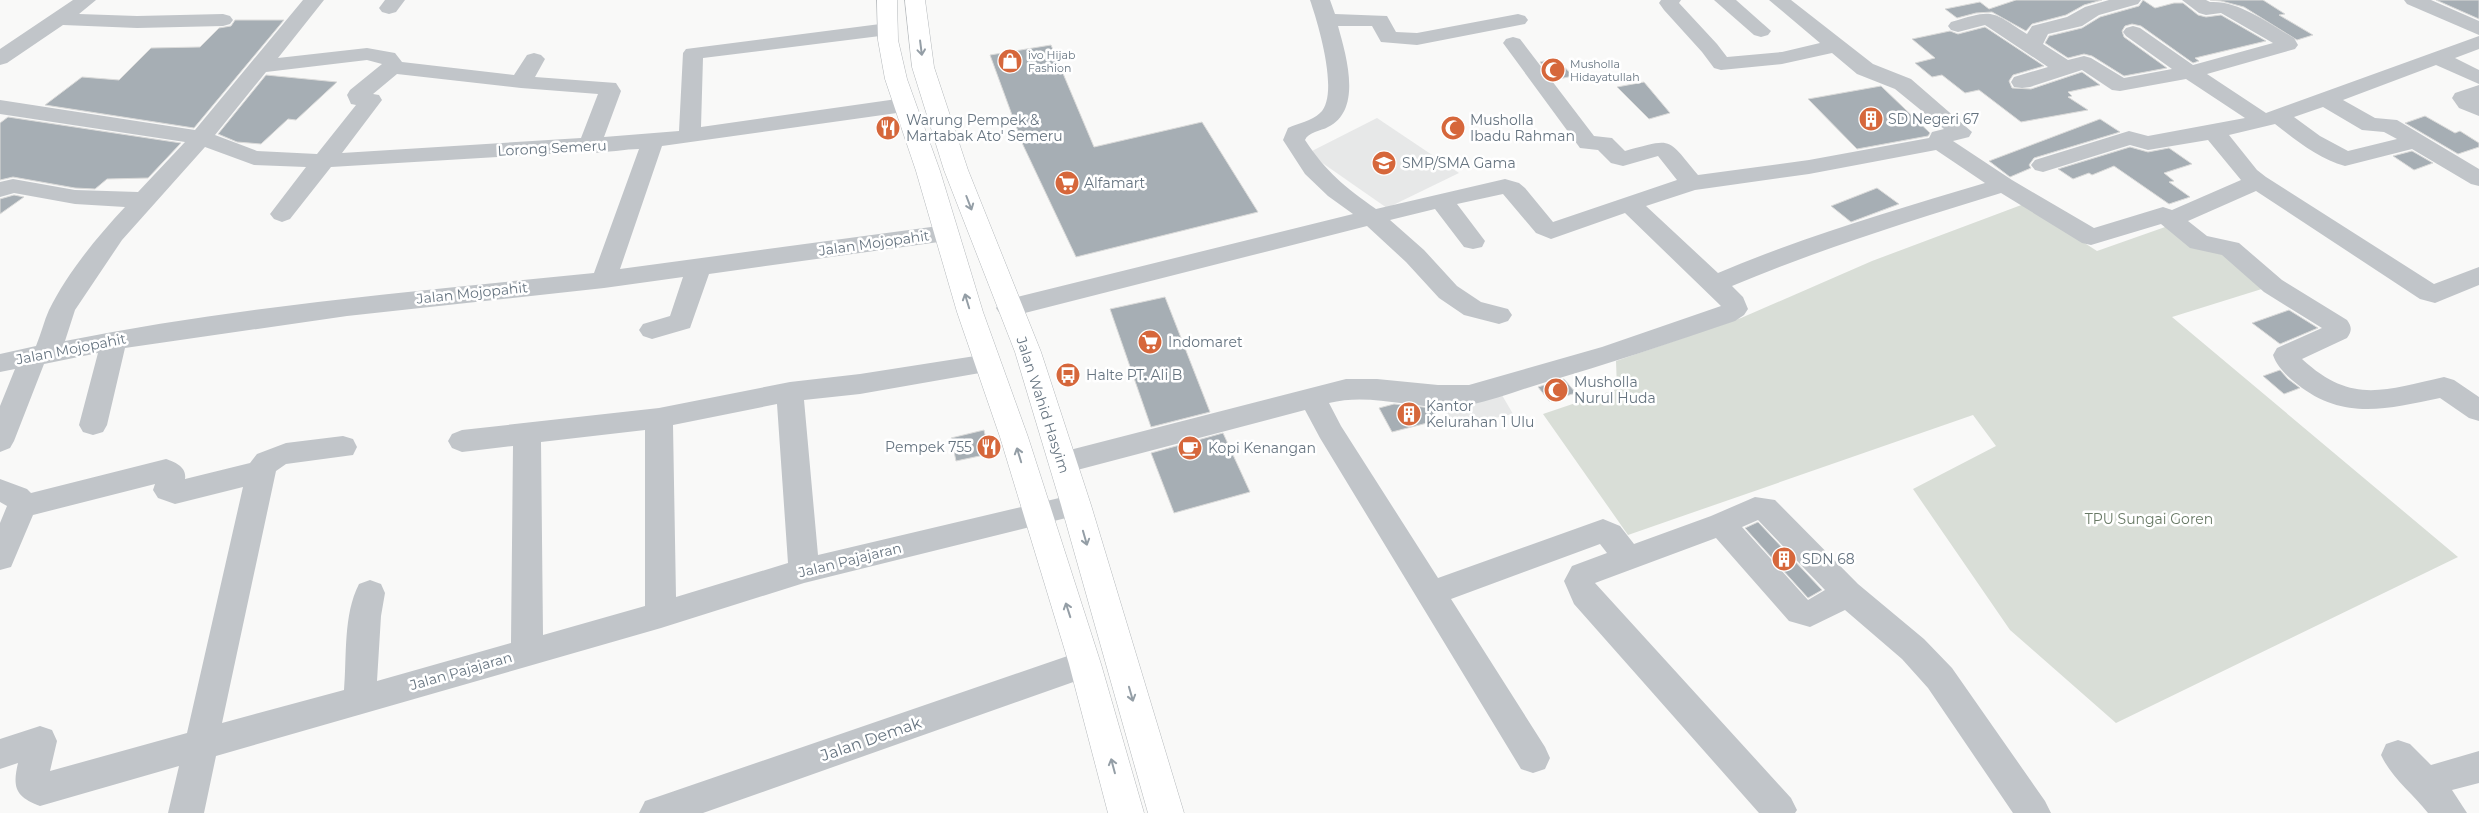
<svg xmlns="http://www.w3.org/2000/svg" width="2479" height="813" viewBox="0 0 2479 813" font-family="Montserrat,sans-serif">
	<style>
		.built { fill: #e7e8e8 }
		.green { fill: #d9ded7 }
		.building { fill: #a6aeb4; stroke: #dbdbda }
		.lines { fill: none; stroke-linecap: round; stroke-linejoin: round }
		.highway-casing { stroke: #b5b9bc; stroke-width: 1 }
		.minor { fill: #c1c5c9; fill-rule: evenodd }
		.highway { fill: #fff; fill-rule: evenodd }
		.oneway { stroke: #949ea6 }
		.labels { text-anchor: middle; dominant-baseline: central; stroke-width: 5; stroke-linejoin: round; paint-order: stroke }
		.far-poi-label { font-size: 11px; fill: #667480; stroke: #fff; text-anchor: start }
		.poi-label { font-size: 14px; fill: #667480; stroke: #fff; text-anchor: start }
		.street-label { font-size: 14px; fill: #667480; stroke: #fff }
		.park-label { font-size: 14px; fill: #687965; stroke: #fff }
		.near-street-label { font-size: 16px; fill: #667480; stroke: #fff }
	</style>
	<rect width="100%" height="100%" fill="#f9f9f8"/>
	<g class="built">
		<polygon points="1377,118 1459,173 1387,208 1308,153"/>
		<polygon points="1499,390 1513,414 1453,427 1440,403"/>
	</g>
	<polygon class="green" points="2024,204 2097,251 2185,220 2265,288 2172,317 2458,557 2116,723 2010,630 1913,489 1996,446 1973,415 1628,535 1543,414 1617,389 1616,361 1741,318 1872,261"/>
	<g class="building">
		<polygon points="2016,0 2102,0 2084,5 2066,15 2032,24 2026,31 1992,12 1976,13 1957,18 1945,9 1980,2 1989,9"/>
		<polygon points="2143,0 2155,8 2174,3 2183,3 2198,15 2206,17 2221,15 2266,41 2195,58 2199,61 2193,63 2141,26 2132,24 2125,26 2122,31 2124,37 2167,68 2124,76 2092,56 2084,54 2068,58 2045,43 2049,36 2082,28 2100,17 2139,6"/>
		<polygon points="2210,0 2263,0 2285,14 2279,15 2313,35 2297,40 2244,7 2221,1"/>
		<polygon points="2436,0 2479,0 2479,19"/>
		<polygon points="235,20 284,20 194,128 45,105 82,77 119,80 151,48 200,47 219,28 231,26"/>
		<polygon points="1985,27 2044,66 2013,75 2009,81 2012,88 2031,89 2082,72 2100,85 2068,92 2072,96 2068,97 2088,110 2021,122 1979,90 1965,93 1942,75 1932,77 1915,63 1935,58 1912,39 1950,31 1958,34"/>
		<polygon points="1051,45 1094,147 1202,122 1258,212 1076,257 1023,145 990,55"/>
		<polygon points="1556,58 1573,76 1554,80 1540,62"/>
		<polygon points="266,75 337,82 296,120 288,119 261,144 237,142 218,134"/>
		<polygon points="1644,82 1670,113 1649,119 1617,87"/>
		<polygon points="1881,86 1930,133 1928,136 1857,149 1808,99"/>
		<polygon points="2425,116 2455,133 2460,131 2479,143 2479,147 2458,154 2405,123"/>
		<polygon points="8,117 181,143 148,178 107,179 95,189 75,188 13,177 0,180 0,123"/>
		<polygon points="2100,119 2120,132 2034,158 2029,165 2031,168 2010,177 1989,161"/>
		<polygon points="2130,147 2148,152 2169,148 2192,164 2164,173 2174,181 2169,182 2190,197 2169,204 2114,166 2092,175 2089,173 2073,179 2058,169"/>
		<polygon points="2412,151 2433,163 2414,170 2393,156"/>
		<polygon points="1877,188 1899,204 1851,222 1831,206"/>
		<polygon points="14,195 24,197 0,214 0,199"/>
		<polygon points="1165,297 1210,412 1151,427 1110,309"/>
		<polygon points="2289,310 2318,328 2280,344 2252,323"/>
		<polygon points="2280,370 2288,379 2300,388 2284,394 2263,376"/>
		<polygon points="1564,379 1576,393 1549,401 1538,387"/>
		<polygon points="1394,404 1432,408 1439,420 1392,432 1379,408"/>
		<polygon points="984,430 989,454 956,461 951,438"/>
		<polygon points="1223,433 1250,492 1174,513 1151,453"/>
		<polygon points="1758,522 1822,590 1808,598 1745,528"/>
	</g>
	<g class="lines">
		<defs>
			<g id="highway">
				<polygon points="877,0 897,0 898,40 907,79 940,171 983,312 1028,437 1101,664 1144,813 1108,813 1069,664 1000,437 957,312 916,171 885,79 878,40"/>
				<polygon points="905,0 925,0 934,67 968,170 1041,352 1091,505 1184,813 1148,813 1061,505 1015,352 944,170 912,67"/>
			</g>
		</defs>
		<use href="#highway" class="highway-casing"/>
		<g class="minor">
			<polygon points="73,0 96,0 79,14 137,16 223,14 230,16 233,20 230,24 223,26 137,28 63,25 7,63 0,65 0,49"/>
			<path d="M303 0H324L278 58 367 48 395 53 402 62 514 75 527 55 534 53 541 55 545 59 535 77 616 83 621 91 604 137 679 131 683 53 686 49 888 23 895 25 898 29 895 33 888 35 703 58 701 127 904 98 912 100 915 105 912 110 904 112 662 146 620 269 946 225 955 227 958 233 955 239 946 241 709 274 690 328 652 339 643 336 639 330 643 324 670 316 683 277 604 288 347 316 125 348 107 425 103 432 93 435 83 432 79 425 98 353 44 364 14 441 10 448 0 452V406L15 369 0 372V354L36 346C41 334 44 321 49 310 68 272 97 237 125 207L75 204 14 193 0 197V182L13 179 75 190 138 192 185 142 0 114V100L195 130ZM367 60 382 64 350 90 347 95 351 104 356 105 317 154 257 151 215 135 266 72ZM397 74 521 88 598 94 581 138 342 153 382 100 379 95 373 94ZM205 147 254 165 306 167 270 214 274 219 282 222 290 219 331 167 582 152C594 155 624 149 639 149L594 273C417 291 239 306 65 341L75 310 122 240Z"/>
			<polygon points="385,0 405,0 396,12 389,14 382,12 379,8"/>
			<path d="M1310 0H1330L1335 14 1387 16 1396 32 1417 33 1518 14 1525 16 1528 20 1525 24 1417 45 1381 42 1372 26H1338C1346 55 1363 110 1328 127 1321 131 1308 132 1305 140 1326 172 1345 187 1376 209L1505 179 1519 183 1525 188 1553 222 1677 180 1658 156 1623 166 1611 163 1598 150 1580 148 1503 43 1506 39 1513 37 1520 39 1594 136 1612 138 1625 151C1674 138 1666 137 1698 175L1809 160 1929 138 1932 132 1944 129 1895 89 1857 74 1832 53 1782 64 1721 70 1714 68 1702 52 1664 10 1659 3 1661 0H1681L1679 3 1717 44 1727 57 1782 52 1820 43 1769 0H1791L1873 64 1911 79 1972 132 1969 137 1953 141 2012 180 2094 228 2163 207 2172 210 2241 180 2208 140 2148 150 2130 145 2043 172 2035 170 2031 165 2035 160 2129 131 2148 136 2245 118 2186 79 2120 91 2112 90 2082 70 2030 87 2022 88 2014 87 2011 82 2014 77 2048 67 1985 25 1958 32 1951 30 1948 26 1951 22C1994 9 1990 10 2027 34L2032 26 2067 17 2085 7 2109 0H2141L2138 4 2099 15 2082 26 2048 34 2043 44 2068 60 2084 56 2091 58 2124 78 2172 69 2126 36 2123 32 2126 28 2133 26 2140 28 2193 65 2273 43 2221 13 2206 15 2199 13 2182 0H2206L2210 2C2239 0 2269 24 2294 38L2298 45 2295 49 2207 74 2266 113 2479 36V49L2455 58 2479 70V84L2436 65 2343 100 2375 118 2397 120 2479 169V186L2471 184 2412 149 2345 166C2319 159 2296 140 2275 124L2229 135 2257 170 2266 177 2434 284 2479 267V285L2435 303 2420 299 2256 191 2188 221 2207 236 2239 243 2282 280 2347 320C2352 327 2352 331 2347 338L2302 359C2352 405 2384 390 2444 377L2454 380 2479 397V421L2469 418 2440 398C2387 409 2343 421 2297 384 2287 376 2277 367 2273 355L2277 348 2322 328 2264 292 2222 255 2190 248 2161 224 2091 245 2082 243 2001 193C1910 221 1820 249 1732 286L1743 297 1748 309 1744 315 1735 321C1671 343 1607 364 1543 383 1519 390 1494 400 1470 405 1423 414 1376 391 1329 403L1341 426 1438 578 1603 519 1620 526 1634 544 1711 516 1755 497 1775 500 1858 584 1924 639 1952 668 2045 801 2051 813H2013L1928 688 1902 659 1845 610 1810 627 1789 621 1716 538 1595 583 1791 798 1797 810 1795 813H1759L1574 604 1564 581 1572 566 1607 553 1600 544 1451 599 1545 747 1550 758 1545 769 1533 773 1521 769 1320 438 1305 410 1062 474 1052 471 1048 463 1052 455 1062 452 1346 379H1377L1438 385H1469L1602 347 1721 306 1625 213 1551 239 1536 233 1503 194 1457 204 1485 241 1482 247 1473 249 1464 247 1435 209 1390 220 1424 250 1457 286 1481 302 1508 309 1512 315 1508 321 1499 324 1464 315 1439 298 1406 262 1367 226 1009 317 1000 314 996 308 1000 302 1009 299 1353 214 1328 196 1305 174 1283 140 1288 128C1298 123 1312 121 1320 113 1340 95 1318 23 1310 0ZM2323 107 2362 130 2384 132 2397 139 2348 151 2320 136 2294 117ZM1936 150 1985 183C1895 210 1805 236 1718 273L1646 206 1695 190 1809 174ZM1758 520 1825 590 1808 600 1742 527Z"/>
			<polygon points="1714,0 1736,0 1771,31 1768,35 1761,37 1754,35"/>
			<polygon points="2404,0 2431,0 2479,21 2479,35 2407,4"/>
			<polygon points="2479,85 2479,116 2459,108 2452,98 2455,93"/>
			<path d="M988 354 997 356 1001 363 997 370 860 394 804 400 818 555 1076 494 1086 497 1091 505 1086 513 804 583 661 628 216 756 204 813H168L179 766 40 806C16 797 12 788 18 763L0 769V739L40 726 52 730 57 741 50 771 187 733 243 487 175 504 158 498 153 490 155 484 33 515 11 567 0 570V523L7 506 0 502V479L27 489 31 493 166 459C175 462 187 467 185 479L250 463 257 454 286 443 343 436 353 439 357 447 353 455 286 464 276 471 222 723 344 690C347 656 343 615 359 584L370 580 381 584 385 593 381 616 377 681 511 643 513 446 462 452 452 448 448 441 452 434 462 430 659 408 790 382 860 374ZM777 404 788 563 676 597 673 425ZM645 430V606L543 635 541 442Z"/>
			<polygon points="1085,650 1096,654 1101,664 1096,674 703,813 639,813 645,801 657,797"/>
			<path d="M2398 740 2410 744 2431 765 2479 751V783L2452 790 2467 813H2428C2413 794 2391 777 2381 755L2386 744Z"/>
		</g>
		<use href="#highway" class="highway"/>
	</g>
	<defs><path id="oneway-shaft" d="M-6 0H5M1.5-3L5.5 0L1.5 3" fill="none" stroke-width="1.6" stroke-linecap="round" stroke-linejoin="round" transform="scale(1.25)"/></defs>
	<g class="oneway">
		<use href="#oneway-shaft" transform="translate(921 48) rotate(83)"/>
		<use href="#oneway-shaft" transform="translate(969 203) rotate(69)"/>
		<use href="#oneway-shaft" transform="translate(967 301) rotate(-107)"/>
		<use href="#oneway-shaft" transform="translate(1019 455) rotate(-107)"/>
		<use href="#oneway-shaft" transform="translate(1085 538) rotate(74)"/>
		<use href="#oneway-shaft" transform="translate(1068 610) rotate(-108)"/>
		<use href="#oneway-shaft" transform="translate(1131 694) rotate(74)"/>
		<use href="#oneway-shaft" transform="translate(1113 766) rotate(-105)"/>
	</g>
	<defs>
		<symbol id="shop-disc" viewBox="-11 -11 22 22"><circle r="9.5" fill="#d6673b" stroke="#fff"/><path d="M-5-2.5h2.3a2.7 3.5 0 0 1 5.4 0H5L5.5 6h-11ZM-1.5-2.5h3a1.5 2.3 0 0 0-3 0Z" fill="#fff"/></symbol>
		<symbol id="mosque-disc" viewBox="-11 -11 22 22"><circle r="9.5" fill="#d6673b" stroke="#fff"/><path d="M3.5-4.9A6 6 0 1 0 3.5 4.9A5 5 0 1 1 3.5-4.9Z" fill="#fff"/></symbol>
		<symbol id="building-disc" viewBox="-11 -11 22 22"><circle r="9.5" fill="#d6673b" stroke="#fff"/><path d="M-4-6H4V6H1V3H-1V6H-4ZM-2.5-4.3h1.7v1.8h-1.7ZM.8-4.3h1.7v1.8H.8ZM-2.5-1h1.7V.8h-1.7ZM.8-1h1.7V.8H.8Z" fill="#fff"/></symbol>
		<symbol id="restaurant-disc" viewBox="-11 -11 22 22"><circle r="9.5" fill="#d6673b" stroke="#fff"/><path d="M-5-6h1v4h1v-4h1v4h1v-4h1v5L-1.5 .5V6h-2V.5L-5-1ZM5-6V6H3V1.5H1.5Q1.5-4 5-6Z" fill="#fff"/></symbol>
		<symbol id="school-disc" viewBox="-11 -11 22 22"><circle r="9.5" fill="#d6673b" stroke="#fff"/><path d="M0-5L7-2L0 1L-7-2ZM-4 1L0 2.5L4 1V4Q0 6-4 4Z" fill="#fff"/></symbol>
		<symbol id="supermarket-disc" viewBox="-11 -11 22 22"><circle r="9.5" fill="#d6673b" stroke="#fff"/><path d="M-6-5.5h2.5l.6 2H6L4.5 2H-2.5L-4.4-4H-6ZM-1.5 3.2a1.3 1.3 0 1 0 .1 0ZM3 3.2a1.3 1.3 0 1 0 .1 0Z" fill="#fff"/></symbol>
		<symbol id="bus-disc" viewBox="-11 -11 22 22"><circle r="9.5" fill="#d6673b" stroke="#fff"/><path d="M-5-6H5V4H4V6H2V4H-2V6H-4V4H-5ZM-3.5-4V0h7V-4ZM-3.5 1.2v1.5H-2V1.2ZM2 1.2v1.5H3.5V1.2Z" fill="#fff"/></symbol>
		<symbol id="cafe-disc" viewBox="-11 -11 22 22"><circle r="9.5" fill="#d6673b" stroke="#fff"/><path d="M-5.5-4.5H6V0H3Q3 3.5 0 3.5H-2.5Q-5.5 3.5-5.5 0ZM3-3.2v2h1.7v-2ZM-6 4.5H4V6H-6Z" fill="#fff"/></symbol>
	</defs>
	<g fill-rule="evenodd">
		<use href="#shop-disc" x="996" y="47" width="28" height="28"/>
		<use href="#mosque-disc" x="1539" y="56" width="28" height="28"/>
		<use href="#building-disc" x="1857" y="105" width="28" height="28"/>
		<use href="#restaurant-disc" x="874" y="114" width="28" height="28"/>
		<use href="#mosque-disc" x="1439" y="114" width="28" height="28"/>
		<use href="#school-disc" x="1370" y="149" width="28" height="28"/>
		<use href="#supermarket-disc" x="1053" y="169" width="28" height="28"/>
		<use href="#supermarket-disc" x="1136" y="328" width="28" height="28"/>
		<use href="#bus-disc" x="1054" y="361" width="28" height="28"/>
		<use href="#mosque-disc" x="1542" y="376" width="28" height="28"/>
		<use href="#building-disc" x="1395" y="400" width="28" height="28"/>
		<use href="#restaurant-disc" x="975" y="433" width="28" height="28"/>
		<use href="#cafe-disc" x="1176" y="434" width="28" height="28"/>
		<use href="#building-disc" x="1770" y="545" width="28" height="28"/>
	</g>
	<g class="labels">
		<g class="far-poi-label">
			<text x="1028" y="55">ivo Hijab<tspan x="1028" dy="13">Fashion</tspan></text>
			<text x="1570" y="64">Musholla<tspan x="1570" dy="13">Hidayatullah</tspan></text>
		</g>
		<g class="poi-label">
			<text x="1888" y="119">SD Negeri 67</text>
			<text x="906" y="120">Warung Pempek &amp;<tspan x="906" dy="16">Martabak Ato' Semeru</tspan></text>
			<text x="1470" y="120">Musholla<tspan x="1470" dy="16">Ibadu Rahman</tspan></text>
			<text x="1402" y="163">SMP/SMA Gama</text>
			<text x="1084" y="183">Alfamart</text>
			<text x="1168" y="342">Indomaret</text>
			<text x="1086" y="375">Halte PT. Ali B</text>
			<text x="1574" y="382">Musholla<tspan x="1574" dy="16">Nurul Huda</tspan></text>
			<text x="1426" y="406">Kantor<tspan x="1426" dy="16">Kelurahan 1 Ulu</tspan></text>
			<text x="972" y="447" text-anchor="end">Pempek 755</text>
			<text x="1208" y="448">Kopi Kenangan</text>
			<text x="1802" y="559">SDN 68</text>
		</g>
		<g class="street-label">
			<text transform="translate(552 148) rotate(-3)">Lorong Semeru</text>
			<text transform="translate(874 243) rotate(-8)">Jalan Mojopahit</text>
			<text transform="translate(472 293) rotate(-6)">Jalan Mojopahit</text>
			<text transform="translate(71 349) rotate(-11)">Jalan Mojopahit</text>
			<text transform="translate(1043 405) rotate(72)">Jalan Wahid Hasyim</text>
			<text transform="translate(850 560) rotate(-14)">Jalan Pajajaran</text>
			<text transform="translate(461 671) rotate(-16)">Jalan Pajajaran</text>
		</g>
		<g class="park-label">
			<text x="2149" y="519">TPU Sungai Goren</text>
		</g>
		<g class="near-street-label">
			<text transform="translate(871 739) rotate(-19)">Jalan Demak</text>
		</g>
	</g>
</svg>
